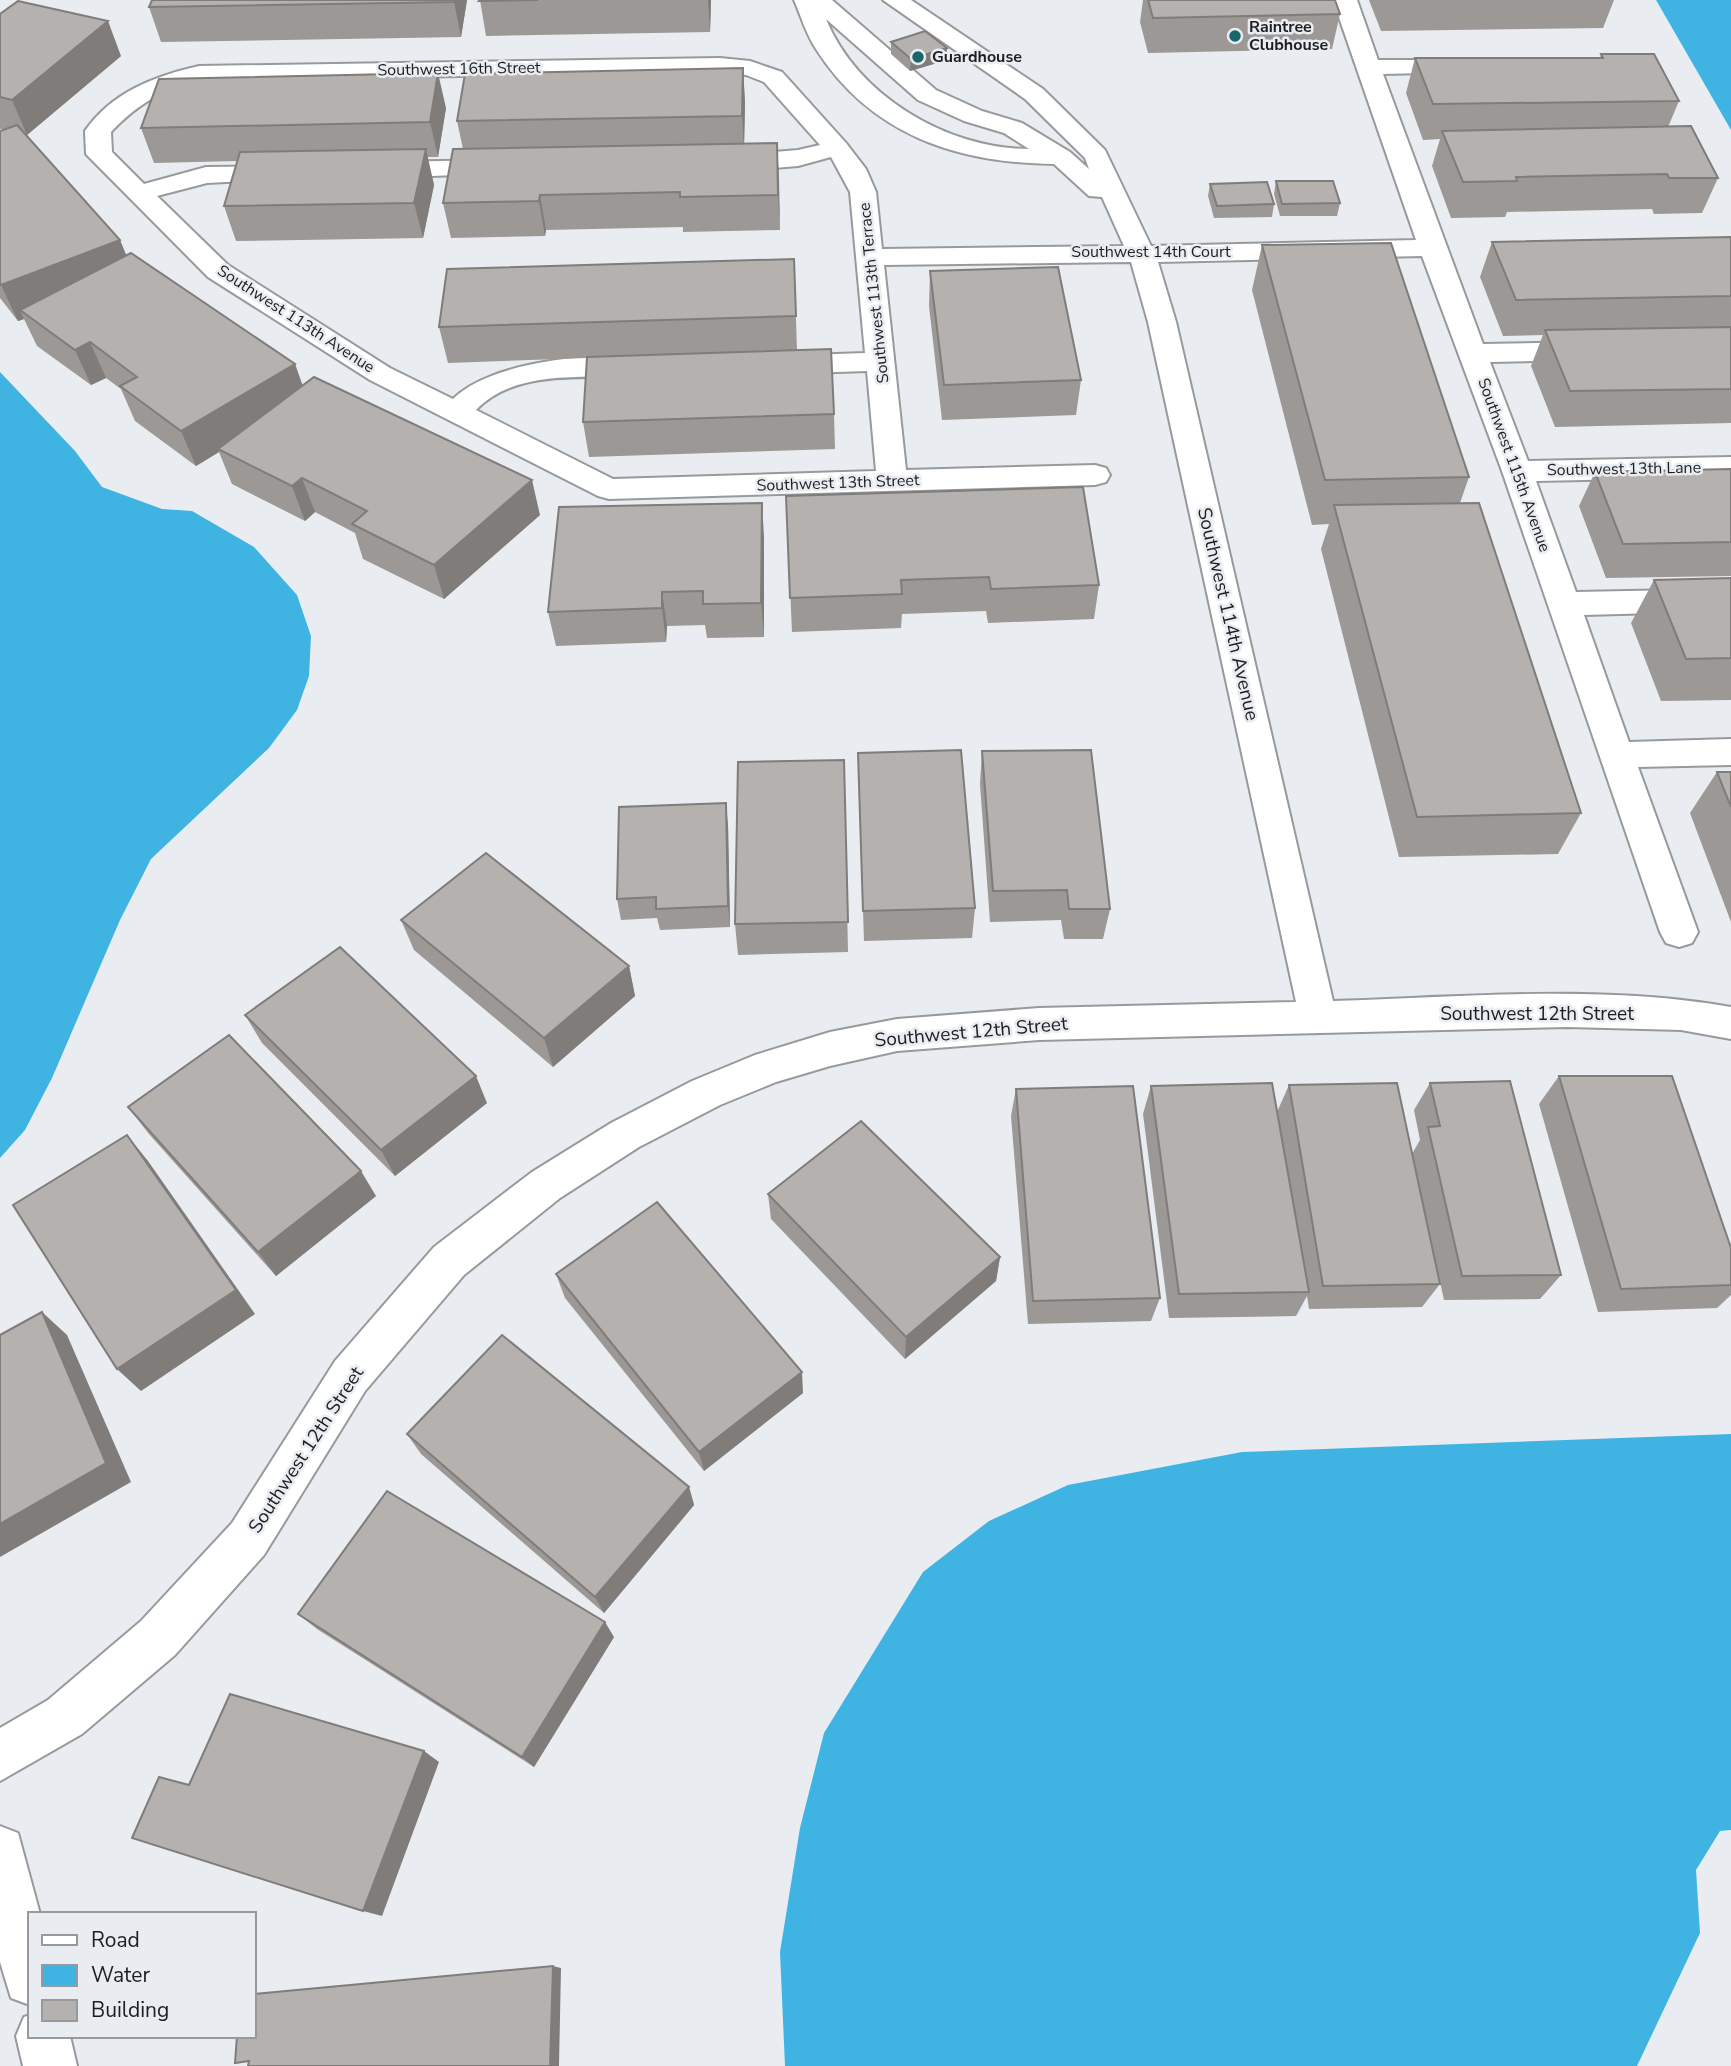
<svg xmlns="http://www.w3.org/2000/svg" width="1731" height="2066" viewBox="0 0 1731 2066" font-family="'Nunito Sans',sans-serif">
	<style>
		.water { fill: #3fb4e3 }
		.lines { fill: none; stroke-linecap: round; stroke-linejoin: round }
		.minor-casing { stroke: #979a9d; stroke-width: 4 }
		.minor { fill: #fff; fill-rule: evenodd }
		.wall { fill: #9c9896 }
		.shaded-wall { fill: #7f7c7a }
		.building { fill: #b5b1af; stroke: #7f7c7a; stroke-width: 2 }
		.poi-dot { fill: #19676a; stroke: #e9ecf0; stroke-width: 2.5 }
		.labels { text-anchor: middle; dominant-baseline: central; stroke-width: 5; stroke-linejoin: round; paint-order: stroke }
		.far-poi-label { font-size: 16px; font-weight: bold; fill: #1d1e1f; stroke: #e9ecf0; text-anchor: start }
		.far-street-label { font-size: 16px; fill: #1d1e1f; stroke: #e9ecf0 }
		.street-label { font-size: 19px; fill: #1d1e1f; stroke: #e9ecf0 }
	</style>
	<rect width="100%" height="100%" fill="#e9ecf0"/>
	<g class="water">
		<polygon points="1656,0 1731,0 1731,130"/>
		<polygon points="0,372 75,451 102,487 162,509 192,511 254,547 297,595 311,636 309,676 297,710 269,748 151,859 120,920 52,1078 25,1130 0,1158"/>
		<polygon points="1731,1434 1731,1830 1720,1831 1696,1870 1700,1933 1637,2066 785,2066 780,1952 800,1828 824,1733 923,1572 989,1521 1068,1485 1242,1452"/>
	</g>
	<g class="lines">
		<defs>
			<g id="minor">
				<path d="M794 0H832L936 90 982 111 1022 123 1070 152 1089 169 1085 158 1025 99 883 0H911L1043 89 1105 150 1151 246 1416 240 1333 0H1357L1378 60H1475L1478 65 1475 70 1466 72 1383 74 1483 344 1589 342 1599 345 1603 351 1599 357 1589 360 1490 362 1528 461 1731 457V477L1536 481 1576 592 1731 589V611L1584 615 1629 742 1731 739V765L1638 767 1698 932 1692 943 1679 947 1666 943 1660 932 1502 471 1422 256 1158 262 1176 322 1333 1001C1465 997 1601 984 1731 1007V1039L1681 1030 1568 1027 1039 1040 897 1051 830 1066 776 1082 720 1105 639 1147 560 1198 464 1275 365 1391 264 1555 175 1655 82 1734 0 1781V1728L48 1700 141 1621 232 1523 335 1361 434 1247 532 1172 611 1123 692 1081 755 1055 830 1032 897 1019 1039 1008 1296 1002 1148 322 1131 262 884 265 906 470 1095 465 1106 468 1110 475 1106 482 1095 485 609 499 598 496 370 380 208 277 86 154 85 131C112 92 155 76 199 66L720 58 750 61 782 72 846 143 866 169 876 192 882 249 1124 246 1102 197 1089 196 1054 164C957 163 871 135 816 49 806 34 801 16 794 0ZM826 19 918 100 964 121 1004 133 1029 149C948 149 857 96 826 19ZM720 72 746 75 764 82 820 145 798 150 725 156 716 159 712 164 716 169 725 172 798 166 831 157 850 192 865 353 778 356 768 359 764 365 768 371 778 374 867 371 876 471 613 479 476 410C515 369 585 378 637 377L647 374 651 368 647 362C599 349 489 362 453 399L390 368 228 265 157 196 207 183 287 179 296 176 300 171 296 166 206 167 144 184 112 152 111 132C135 106 164 88 199 80Z"/>
				<polygon points="501,160 510,163 514,168 510,173 379,178 370,175 366,170 370,165 379,162"/>
				<polygon points="0,1826 18,1833 40,1914 30,1914 30,2005 11,1998 0,1962"/>
				<polygon points="30,2015 30,2036 70,2036 77,2066 23,2066 16,2036 24,2017"/>
			</g>
		</defs>
		<use href="#minor" class="minor-casing"/>
		<use href="#minor" class="minor"/>
	</g>
	<g class="wall">
		<polygon points="467,0 461,37 161,42 149,7"/>
		<polygon points="480,0 711,0 710,32 486,36"/>
		<polygon points="1143,0 1335,0 1340,14 1332,49 1148,53 1140,22"/>
		<polygon points="1369,0 1614,0 1603,28 1381,31"/>
		<polygon points="0,14 121,56 27,135 25,135 126,255 295,364 303,386 540,515 444,599 363,559 355,533 315,512 305,521 232,484 219,452 196,466 135,421 121,389 106,378 91,385 37,346 24,319 18,321 0,298 0,131 4,129 0,129"/>
		<polygon points="891,42 947,60 910,71 891,54"/>
		<polygon points="1601,54 1679,101 1668,127 1718,178 1702,213 1654,214 1652,209 1507,212 1505,217 1451,218 1432,166 1440,139 1423,140 1406,93 1415,58 1600,58"/>
		<polygon points="743,68 745,103 744,143 777,143 780,230 683,232 683,227 546,230 545,236 451,238 443,203 463,149 457,121"/>
		<polygon points="446,108 438,157 427,157 434,185 423,238 236,241 224,206 237,161 154,163 141,128"/>
		<polygon points="1276,181 1340,203 1337,216 1280,216 1274,194"/>
		<polygon points="1210,184 1274,204 1272,217 1214,218 1208,196"/>
		<polygon points="1731,237 1731,423 1555,427 1531,366 1543,335 1503,336 1480,277 1492,242"/>
		<polygon points="1262,245 1469,477 1460,503 1581,813 1558,854 1399,857 1321,549 1329,524 1312,525 1252,290"/>
		<polygon points="794,259 797,350 834,414 835,449 589,457 583,422 587,358 448,363 439,327"/>
		<polygon points="930,271 1081,380 1076,415 942,420 929,306"/>
		<polygon points="1731,469 1731,576 1606,578 1579,506 1595,472"/>
		<polygon points="786,496 1099,585 1094,619 988,623 986,611 902,614 901,628 792,632"/>
		<polygon points="764,537 764,637 707,638 705,625 667,626 666,642 556,646 548,612"/>
		<polygon points="1731,578 1731,700 1661,701 1631,623 1654,580"/>
		<polygon points="982,751 1110,909 1103,939 1064,939 1061,920 990,922 980,784"/>
		<polygon points="858,753 975,908 972,938 864,941"/>
		<polygon points="844,760 848,952 738,955 735,924"/>
		<polygon points="1717,772 1731,772 1731,922 1690,813"/>
		<polygon points="728,825 730,927 660,930 657,918 621,920 617,899"/>
		<polygon points="401,920 629,966 635,996 553,1067 414,950"/>
		<polygon points="245,1015 487,1103 395,1176 262,1043"/>
		<polygon points="1559,1076 1731,1248 1731,1295 1717,1308 1598,1312 1539,1104"/>
		<polygon points="1430,1083 1561,1275 1540,1299 1444,1300 1412,1154 1420,1140 1414,1110"/>
		<polygon points="1289,1085 1440,1284 1422,1307 1309,1309 1307,1296 1296,1316 1169,1318 1143,1114 1151,1086 1277,1112"/>
		<polygon points="1016,1089 1160,1298 1151,1321 1028,1324 1011,1116"/>
		<polygon points="128,1107 376,1196 276,1276 149,1134"/>
		<polygon points="768,1194 1000,1257 996,1281 905,1359 771,1219"/>
		<polygon points="556,1274 803,1393 704,1471 565,1298"/>
		<polygon points="407,1434 689,1487 694,1505 604,1613 421,1454"/>
		<polygon points="298,1614 614,1637 534,1767 317,1629"/>
	</g>
	<g class="shaded-wall">
		<polygon points="454,0 467,0 461,37 454,2"/>
		<polygon points="708,0 711,0 710,32"/>
		<polygon points="108,21 121,56 27,135 12,100"/>
		<polygon points="947,48 947,60 910,71 911,59"/>
		<polygon points="743,68 745,103 744,151 742,116"/>
		<polygon points="438,73 446,108 438,157 430,122"/>
		<polygon points="777,143 779,178 780,230 778,195"/>
		<polygon points="426,149 434,185 423,238 414,203"/>
		<polygon points="540,195 546,230 545,236 539,201"/>
		<polygon points="120,240 135,276 20,310 24,319 18,321 1,285"/>
		<polygon points="90,342 106,378 91,385 75,350"/>
		<polygon points="295,364 307,400 218,449 219,452 196,466 181,431"/>
		<polygon points="302,478 315,512 305,521 292,486"/>
		<polygon points="532,480 540,515 444,599 434,565"/>
		<polygon points="762,503 764,537 764,637 761,603"/>
		<polygon points="662,592 667,626 666,642 662,608"/>
		<polygon points="726,803 728,825 730,927 728,906"/>
		<polygon points="629,966 635,996 553,1067 544,1038"/>
		<polygon points="476,1076 487,1103 395,1176 381,1150"/>
		<polygon points="127,1135 148,1161 255,1314 141,1391 117,1369"/>
		<polygon points="361,1171 376,1196 276,1276 258,1252"/>
		<polygon points="1000,1257 996,1281 905,1359 906,1337"/>
		<polygon points="42,1312 67,1335 131,1482 0,1557 0,1524"/>
		<polygon points="802,1372 803,1393 704,1471 699,1452"/>
		<polygon points="689,1487 694,1505 604,1613 595,1597"/>
		<polygon points="605,1622 614,1637 534,1767 522,1757"/>
		<polygon points="424,1751 439,1762 382,1916 363,1911"/>
		<polygon points="553,1966 561,1968 559,2066 550,2066"/>
	</g>
	<g class="building">
		<polygon points="152,0 454,0 454,2 149,7"/>
		<polygon points="480,0 538,0 479,1"/>
		<polygon points="1148,0 1335,0 1340,14 1153,18"/>
		<polygon points="18,1 108,21 12,100 0,97 0,14"/>
		<polygon points="925,31 947,48 911,59 891,42"/>
		<polygon points="1601,54 1654,54 1679,101 1433,104 1415,58 1603,58"/>
		<polygon points="743,68 742,116 457,121 465,74"/>
		<polygon points="438,73 430,122 141,128 159,79"/>
		<polygon points="17,125 120,240 1,285 0,284 0,131"/>
		<polygon points="1691,126 1718,178 1669,178 1667,174 1516,177 1517,181 1463,182 1442,131"/>
		<polygon points="777,143 778,195 680,197 680,192 540,195 539,201 443,203 453,149"/>
		<polygon points="426,149 414,203 224,206 240,152"/>
		<polygon points="1276,181 1333,181 1340,203 1282,204"/>
		<polygon points="1267,182 1274,204 1217,206 1210,184"/>
		<polygon points="1731,237 1731,296 1516,300 1492,242"/>
		<polygon points="1391,243 1469,477 1325,480 1262,245"/>
		<polygon points="131,253 295,364 181,431 120,386 137,377 90,342 75,350 20,310"/>
		<polygon points="794,259 796,316 439,327 447,269"/>
		<polygon points="1058,267 1081,380 944,385 930,271"/>
		<polygon points="1731,327 1731,389 1570,391 1545,330"/>
		<polygon points="831,349 834,414 583,422 587,357"/>
		<polygon points="314,377 532,480 434,565 352,524 367,511 302,478 292,486 218,449"/>
		<polygon points="1731,469 1731,542 1623,544 1595,472"/>
		<polygon points="1083,487 1099,585 991,589 989,577 901,580 902,594 790,598 786,496"/>
		<polygon points="762,503 761,603 703,604 703,591 662,592 662,608 548,612 559,507"/>
		<polygon points="1479,503 1581,813 1417,817 1334,505"/>
		<polygon points="1731,578 1731,658 1686,659 1654,580"/>
		<polygon points="961,750 975,908 863,911 858,753"/>
		<polygon points="1091,750 1110,909 1069,909 1067,890 993,891 982,751"/>
		<polygon points="844,760 848,922 735,924 738,762"/>
		<polygon points="1717,772 1731,772 1731,807"/>
		<polygon points="726,803 728,906 656,909 656,897 617,899 619,807"/>
		<polygon points="486,853 629,966 544,1038 401,920"/>
		<polygon points="340,947 476,1076 381,1150 245,1015"/>
		<polygon points="229,1035 361,1171 258,1252 128,1107"/>
		<polygon points="1559,1076 1672,1076 1731,1248 1731,1285 1621,1289"/>
		<polygon points="1510,1081 1561,1275 1462,1276 1428,1127 1440,1126 1430,1083"/>
		<polygon points="1272,1083 1309,1292 1179,1294 1151,1086"/>
		<polygon points="1397,1083 1440,1284 1323,1286 1289,1085"/>
		<polygon points="1133,1086 1160,1298 1033,1301 1016,1089"/>
		<polygon points="861,1121 1000,1257 906,1337 768,1194"/>
		<polygon points="127,1135 236,1290 117,1369 13,1205"/>
		<polygon points="657,1202 802,1372 699,1452 556,1274"/>
		<polygon points="42,1312 106,1463 0,1524 0,1335"/>
		<polygon points="502,1335 689,1487 595,1597 407,1434"/>
		<polygon points="387,1491 605,1622 522,1757 298,1614"/>
		<polygon points="230,1694 424,1751 363,1911 132,1838 159,1777 189,1785"/>
		<polygon points="553,1966 550,2066 248,2066 249,2061 235,2063 237,2036 254,2036 254,1994"/>
	</g>
	<g class="poi-dot">
		<circle cx="1235" cy="36" r="7"/>
		<circle cx="918" cy="57" r="7"/>
	</g>
	<g class="labels">
		<g class="far-poi-label">
			<text x="1249" y="27">Raintree<tspan x="1249" dy="18">Clubhouse</tspan></text>
			<text x="932" y="57">Guardhouse</text>
		</g>
		<g class="far-street-label">
			<text transform="translate(459 69) rotate(-1)">Southwest 16th Street</text>
			<text x="1151" y="252">Southwest 14th Court</text>
			<text transform="translate(874 293) rotate(-96)">Southwest 113th Terrace</text>
			<text transform="translate(296 319) rotate(33)">Southwest 113th Avenue</text>
			<text transform="translate(1514 465) rotate(70)">Southwest 115th Avenue</text>
			<text transform="translate(1624 469) rotate(-1)">Southwest 13th Lane</text>
			<text transform="translate(838 483) rotate(-2)">Southwest 13th Street</text>
		</g>
		<g class="street-label">
			<text transform="translate(1228 614) rotate(77)">Southwest 114th Avenue</text>
			<text x="1537" y="1014">Southwest 12th Street</text>
			<text transform="translate(971 1032) rotate(-5)">Southwest 12th Street</text>
			<text transform="translate(306 1450) rotate(-57)">Southwest 12th Street</text>
		</g>
	</g>
	<rect x="28" y="1912" width="228" height="126" fill="#e9ecf0" stroke="#979a9c" stroke-width="2"/>
	<rect x="42" y="1935" width="35" height="10" fill="#ffffff" stroke="#979a9c" stroke-width="2"/>
	<text x="91" y="1947" font-size="21" fill="#1d1e1f">Road</text>
	<rect x="42" y="1965" width="35" height="21" fill="#3fb4e3" stroke="#979a9c" stroke-width="2"/>
	<text x="91" y="1982" font-size="21" fill="#1d1e1f">Water</text>
	<rect x="42" y="2000" width="35" height="21" fill="#b5b1af" stroke="#979a9c" stroke-width="2"/>
	<text x="91" y="2017" font-size="21" fill="#1d1e1f">Building</text>
</svg>
